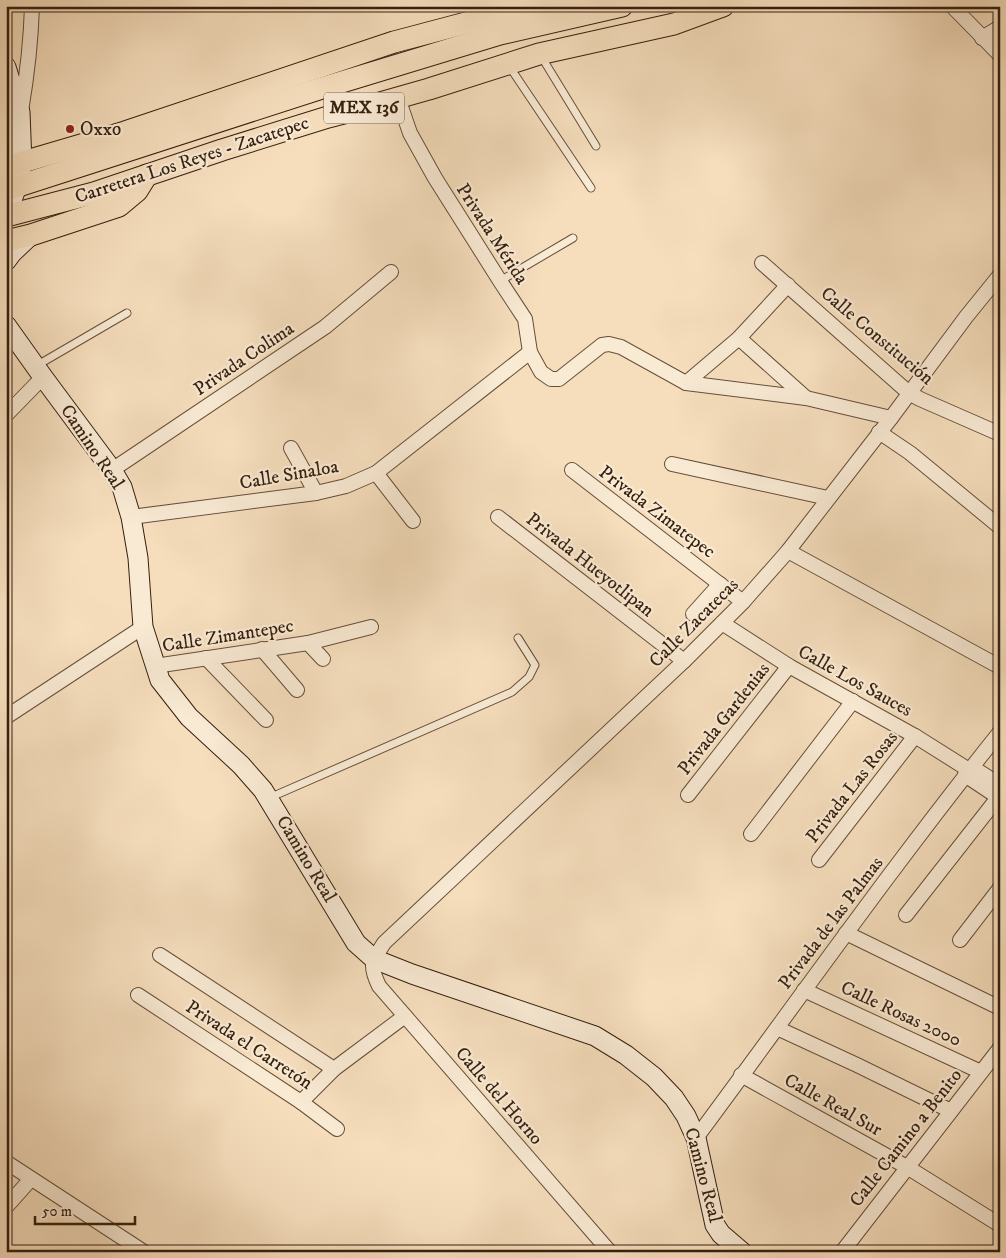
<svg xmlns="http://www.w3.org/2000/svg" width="1006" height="1258" viewBox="0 0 1006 1258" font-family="'IM FELL DW Pica',serif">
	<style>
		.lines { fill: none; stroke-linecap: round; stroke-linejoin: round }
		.lane-casing { stroke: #654f3a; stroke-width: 9 }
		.street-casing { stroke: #654f3a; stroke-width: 16 }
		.secondary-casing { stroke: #351f0e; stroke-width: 21 }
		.primary-casing { stroke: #351f0e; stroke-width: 23 }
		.lane { stroke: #f9ead4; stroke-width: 7 }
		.street { stroke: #f9ead4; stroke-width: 14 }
		.secondary { stroke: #f9ead4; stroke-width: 19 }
		.primary { stroke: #f6debd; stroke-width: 21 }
		.poi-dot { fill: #8f2418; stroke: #f9ead4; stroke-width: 2 }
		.labels { text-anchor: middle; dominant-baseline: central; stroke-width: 4.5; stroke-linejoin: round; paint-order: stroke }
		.shield { fill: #f9ead4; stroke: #705c49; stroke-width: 1 }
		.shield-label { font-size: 18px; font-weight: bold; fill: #351f0e }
		.poi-label { font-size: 19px; fill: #351f0e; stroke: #f9ead4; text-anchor: start }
		.street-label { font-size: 19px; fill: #351f0e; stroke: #f9ead4 }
	</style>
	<rect width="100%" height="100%" fill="#f6debd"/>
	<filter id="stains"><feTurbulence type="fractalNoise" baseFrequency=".004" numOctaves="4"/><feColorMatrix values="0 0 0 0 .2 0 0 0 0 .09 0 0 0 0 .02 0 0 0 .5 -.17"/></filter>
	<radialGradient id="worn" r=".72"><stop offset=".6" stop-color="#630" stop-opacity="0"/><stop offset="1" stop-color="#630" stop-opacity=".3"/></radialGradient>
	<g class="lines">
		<defs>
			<g id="lane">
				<polyline points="541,56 596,146"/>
				<polyline points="509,66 591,188"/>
				<polyline points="500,281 573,238"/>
				<polyline points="36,366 127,313"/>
				<polyline points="269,798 512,692 529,677 535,665 518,638"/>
			</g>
			<g id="street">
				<polyline points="952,6 1000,55"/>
				<polyline points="982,38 1000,27"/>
				<polyline points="398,98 410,133 435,178 500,281 525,319 530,352 541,372 551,379 559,379 602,345 609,344 621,347 686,383 806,398 891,418"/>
				<path d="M21 111C27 76 31 41 32 6"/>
				<polyline points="762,263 909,393 920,399 1000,434"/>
				<polyline points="739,338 806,398"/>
				<polyline points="686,383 739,338 788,285"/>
				<polyline points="6,415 43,377"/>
				<polyline points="879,432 910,453 1000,527"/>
				<polyline points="291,448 316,493"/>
				<polyline points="672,464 828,498"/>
				<polyline points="112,470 325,327 391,272"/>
				<polyline points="572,470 743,602"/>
				<polyline points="376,473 413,521"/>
				<polyline points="131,517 316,493 346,486 376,473 530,352"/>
				<polyline points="498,517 684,661"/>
				<polyline points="788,551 1000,667"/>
				<polyline points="693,614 720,584"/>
				<polyline points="722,623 789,666 915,736 969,770"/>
				<polyline points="308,643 323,659"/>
				<polyline points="262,649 297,690"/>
				<polyline points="206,658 266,720"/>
				<polyline points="155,666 308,643 371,627"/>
				<polyline points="6,717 143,627"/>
				<polyline points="972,767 1000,785"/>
				<polyline points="965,775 998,797"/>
				<polyline points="688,795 789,666"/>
				<polyline points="751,834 853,701"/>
				<polyline points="819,860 915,736"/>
				<polyline points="906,915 1000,795"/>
				<polyline points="846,933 1000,1008"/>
				<polyline points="960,940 1000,888"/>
				<polyline points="160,955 334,1069"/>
				<polyline points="804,990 981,1072"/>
				<polyline points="138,995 301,1102 337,1129"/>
				<polyline points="777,1028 857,1065 951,1111"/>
				<polyline points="741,1075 907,1167 1000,1225"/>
				<polyline points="301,1102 334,1069 405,1016"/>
				<path d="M696 1138C797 1002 894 864 1000 732"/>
				<polyline points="6,1162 144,1252"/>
				<polyline points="6,1207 31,1179"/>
				<path d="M610 1252 379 986C369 965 372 962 384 943L684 661 743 602 788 551 891 418 966 317 1000 275"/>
				<polyline points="842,1252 1000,1048"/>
			</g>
			<g id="secondary">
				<polyline points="6,67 20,112 22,163 17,186 6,217"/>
				<polyline points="6,261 12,253 31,235"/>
				<polyline points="6,325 43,377 112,470 122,487 131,517 138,558 143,627 160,680 189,717 241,765 263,790 356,943 374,959 412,974 595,1036 626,1055 654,1077 674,1098 686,1116 696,1138 715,1225 721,1234 742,1252"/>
			</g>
			<g id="primary">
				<polyline points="6,167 125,132 394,42 481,19 545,6"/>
				<polyline points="6,190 322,88 500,34 622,6"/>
				<polyline points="6,216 94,193 222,150 328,117 355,110 429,89 539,54 674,24 723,6"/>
				<polyline points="6,241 31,235 119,206 137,191 147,175"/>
			</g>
		</defs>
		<use href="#lane" class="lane-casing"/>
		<use href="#street" class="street-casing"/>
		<use href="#secondary" class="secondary-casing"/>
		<use href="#primary" class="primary-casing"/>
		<use href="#lane" class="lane"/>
		<use href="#street" class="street"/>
		<use href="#secondary" class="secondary"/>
		<use href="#primary" class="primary"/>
	</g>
	<circle class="poi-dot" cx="70" cy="129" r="5"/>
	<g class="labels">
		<rect class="shield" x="324" y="92.5" width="80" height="31" rx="4"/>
		<g class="shield-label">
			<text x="364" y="108">MEX 136</text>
		</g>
		<g class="poi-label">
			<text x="80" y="129">Oxxo</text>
		</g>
		<g class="street-label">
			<text transform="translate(192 160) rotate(-18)">Carretera Los Reyes - Zacatepec</text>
			<text transform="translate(492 234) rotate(57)">Privada Mérida</text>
			<text transform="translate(877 336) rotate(40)">Calle Constitución</text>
			<text transform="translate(244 359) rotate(-34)">Privada Colima</text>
			<text transform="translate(92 447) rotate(56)">Camino Real</text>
			<text transform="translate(289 475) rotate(-10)">Calle Sinaloa</text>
			<text transform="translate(657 512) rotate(37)">Privada Zimatepec</text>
			<text transform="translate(590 565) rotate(38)">Privada Hueyotlipan</text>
			<text transform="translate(694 623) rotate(-45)">Calle Zacatecas</text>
			<text transform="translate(228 636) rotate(-9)">Calle Zimantepec</text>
			<text transform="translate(855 681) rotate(29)">Calle Los Sauces</text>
			<text transform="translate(724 719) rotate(-52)">Privada Gardenias</text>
			<text transform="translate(852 787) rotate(-52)">Privada Las Rosas</text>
			<text transform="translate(306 859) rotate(59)">Camino Real</text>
			<text transform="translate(831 923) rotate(-53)">Privada de las Palmas</text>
			<text transform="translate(901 1014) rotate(25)">Calle Rosas 2000</text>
			<text transform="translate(249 1045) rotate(33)">Privada el Carretón</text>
			<text transform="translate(499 1096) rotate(49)">Calle del Horno</text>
			<text transform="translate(833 1105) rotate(29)">Calle Real Sur</text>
			<text transform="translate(906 1138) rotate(-52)">Calle Camino a Benito</text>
			<text transform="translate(703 1175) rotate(75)">Camino Real</text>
		</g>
	</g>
	<rect width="1006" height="1258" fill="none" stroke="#f6debd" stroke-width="25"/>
	<rect x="8" y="8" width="991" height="1243" fill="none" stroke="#351f0e" stroke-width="2.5"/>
	<rect x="12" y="12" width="981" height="1233" fill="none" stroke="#351f0e"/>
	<path d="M35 1216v8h100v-8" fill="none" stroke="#351f0e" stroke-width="2.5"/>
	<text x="42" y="1216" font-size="15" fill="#351f0e" stroke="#f9ead4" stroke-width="4" paint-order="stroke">50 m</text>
	<rect width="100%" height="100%" filter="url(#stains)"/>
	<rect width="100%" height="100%" fill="url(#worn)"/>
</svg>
